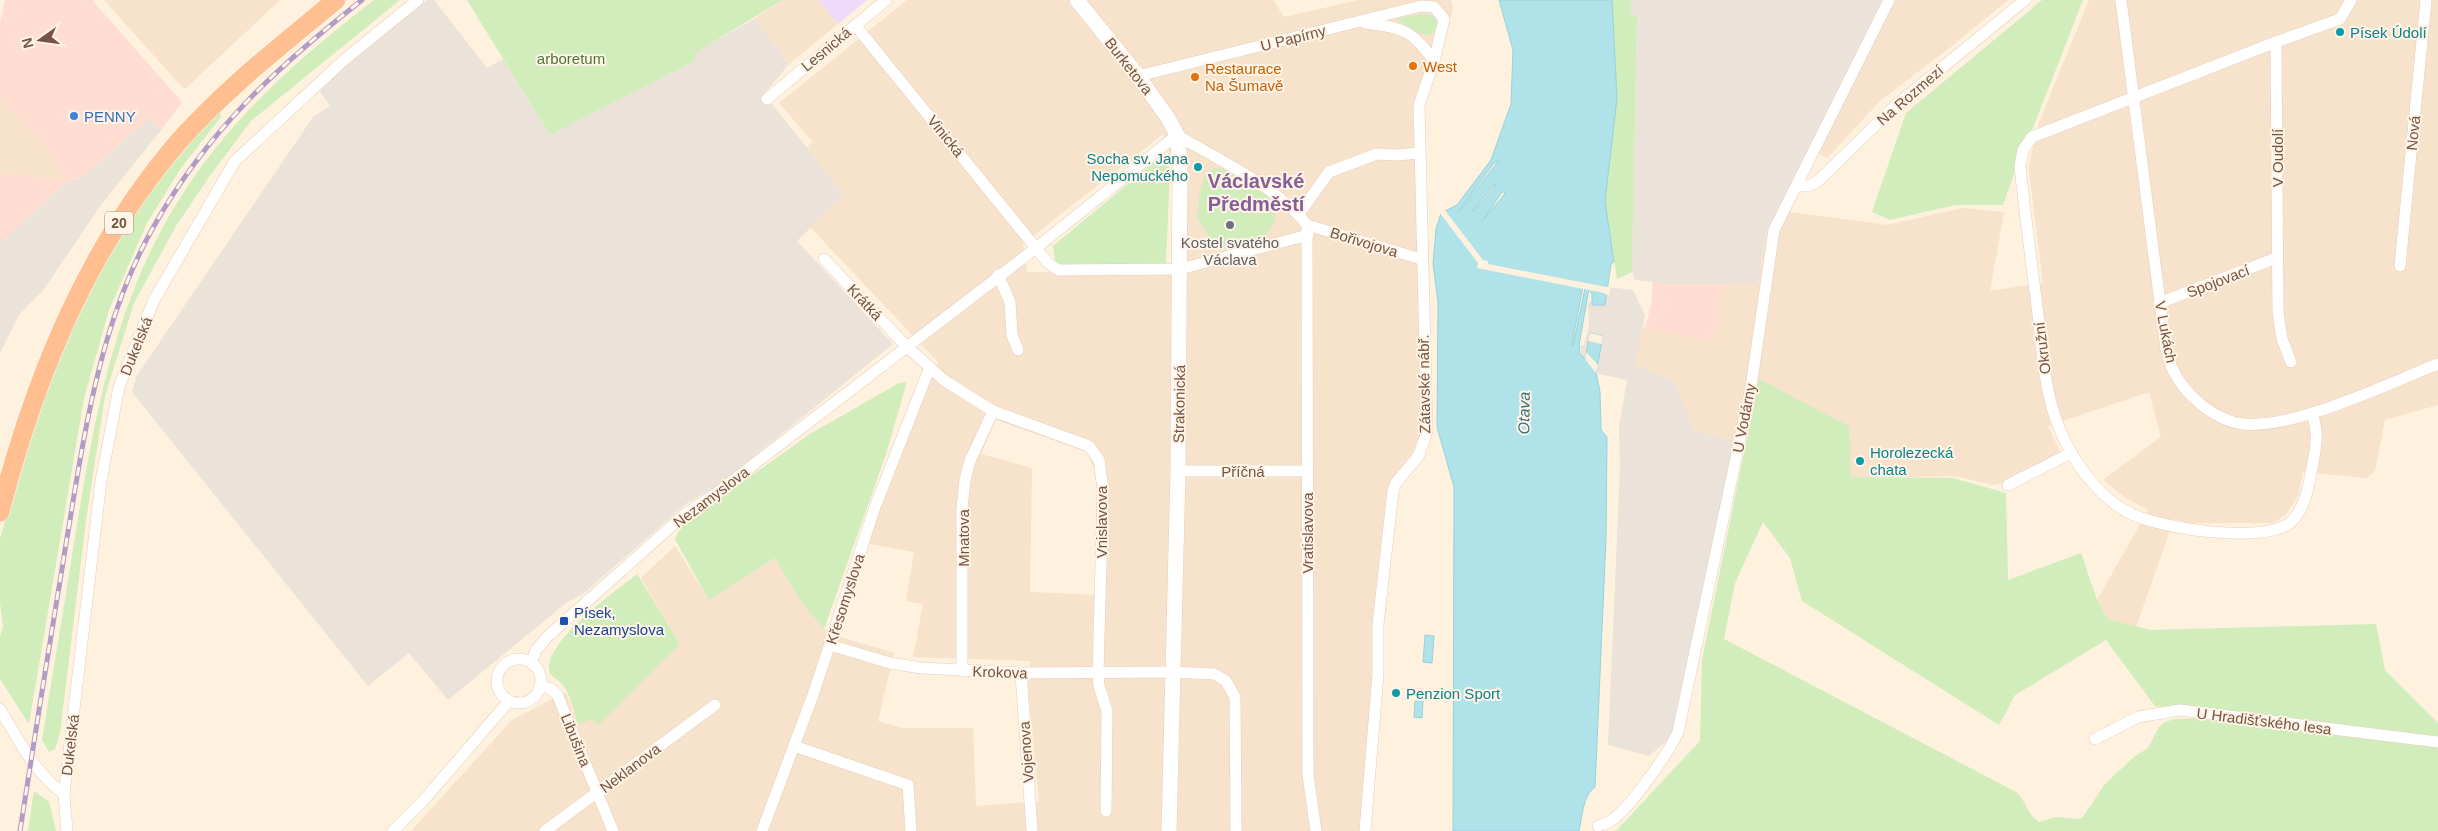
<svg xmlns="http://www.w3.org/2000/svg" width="2438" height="831" viewBox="0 0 2438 831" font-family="Arial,sans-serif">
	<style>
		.residential { fill: #f7e2cb; fill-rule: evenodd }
		.commercial { fill: #ffddd0 }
		.industrial { fill: #ebe2da }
		.education { fill: #eedafa }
		.green { fill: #d0edbb }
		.water { fill: #b0e2e9; stroke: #96d2dc; fill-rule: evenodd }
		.pier { fill: #fef1dd }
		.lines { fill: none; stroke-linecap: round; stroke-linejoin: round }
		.minor-casing { stroke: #e5cebc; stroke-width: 12 }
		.secondary-casing { stroke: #eaceb8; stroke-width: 16 }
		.trunk-casing { stroke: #fff; stroke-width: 20 }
		.minor { stroke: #fff; stroke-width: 11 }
		.secondary { stroke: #fff; stroke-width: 15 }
		.trunk { stroke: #ffbf90; stroke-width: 19 }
		.rail-casing { stroke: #b29cc7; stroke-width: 5 }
		.rail { stroke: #fff4e5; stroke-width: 3; stroke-dasharray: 9; stroke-linecap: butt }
		.culture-dot { fill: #0f9aa8; stroke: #fff4e5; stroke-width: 2 }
		.food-dot { fill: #e8710a; stroke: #fff4e5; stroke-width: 2 }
		.shop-dot { fill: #3f7fe0; stroke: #fff4e5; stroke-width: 2 }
		.worship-dot { fill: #6b7280; stroke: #fff4e5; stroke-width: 2 }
		.transit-dot { fill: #1a4fb4; stroke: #fff4e5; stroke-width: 2 }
		.labels { text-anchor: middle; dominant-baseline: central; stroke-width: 4; stroke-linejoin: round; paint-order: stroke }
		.shield { fill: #fff4e5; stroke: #9f8474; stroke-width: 1 }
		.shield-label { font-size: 14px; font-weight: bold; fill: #765444 }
		.culture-label { font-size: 15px; fill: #0d838f; stroke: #fff4e5; text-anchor: start }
		.street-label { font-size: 15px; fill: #765444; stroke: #fff4e5 }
		.park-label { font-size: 15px; fill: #4c7738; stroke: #fff4e5 }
		.food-label { font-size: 15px; fill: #c56008; stroke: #fff4e5; text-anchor: start }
		.shop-label { font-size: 15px; fill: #366cbe; stroke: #fff4e5; text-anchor: start }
		.worship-label { font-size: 15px; fill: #5b616d; stroke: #fff4e5 }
		.transit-label { font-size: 15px; fill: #164399; stroke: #fff4e5; text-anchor: start }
		.water-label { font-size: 16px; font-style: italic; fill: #36737e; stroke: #fff4e5 }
		.district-label { font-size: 20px; font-weight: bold; fill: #855e9a; stroke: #fff4e5 }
	</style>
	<rect width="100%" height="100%" fill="#fef1dd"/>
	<g class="residential">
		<polygon points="104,0 280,0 186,88 182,87"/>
		<polygon points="782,0 819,0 838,24 789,64 754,19"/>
		<path d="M907 0H1273L1284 17 1359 0H1451L1453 11 1413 111 1417 181 1423 423 1421 434 1405 468 1391 483 1362 831H411L512 720 566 692 578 724 680 644 641 578 675 546 709 600 775 558 802 603 824 629 844 638 894 653 878 721 902 728H973L976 806 1039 801 1028 684 1030 661 913 657 923 604 906 601 914 552 865 543 938 362 810 227 844 194 807 147 813 142 779 103ZM1163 134 1175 170 1172 274 1027 272 1023 244ZM996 420 1087 452 1094 468 1097 492 1095 595 1030 592 1032 468 981 454Z"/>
		<polygon points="1882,0 2008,0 1952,46 1881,100 1827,158 1808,148"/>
		<polygon points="2089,0 2438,0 2438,405 2385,420 2375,471 2367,478 2303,472 2298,496 2287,513 2274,523 2190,523 2174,519 2136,627 2108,619 2097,600 2148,510 2126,498 2103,480 2161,437 2149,392 2048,426 2061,454 2011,482 1992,485 1955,476 1851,478 1807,406 1746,386 1736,441 1701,434 1694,432 1691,428 1674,380 1634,366 1642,327 1709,341 1710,337 1715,337 1725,284 1758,284 1766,233 1777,210 1887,225 1963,208 2004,212 1990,291 2043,283 2029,170 2031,155 2038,125"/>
		<polygon points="0,97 55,156 63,180 0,173"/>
	</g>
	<g class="commercial">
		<polygon points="5,0 92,0 182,102 161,130 150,118 82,177 64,184 0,243 0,173 62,180 54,156 0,97 0,24"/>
		<polygon points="1653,281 1668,284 1725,284 1715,338 1710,337 1709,341 1645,328 1651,305"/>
	</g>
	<g class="industrial">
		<polygon points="427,0 434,0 487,68 503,59 550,135 696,60 693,54 754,19 789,64 764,94 844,194 797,241 893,344 716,487 687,503 584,593 566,603 448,700 409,653 368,686 132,392 136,377 313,117 330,106 319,90 364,50"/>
		<polygon points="1631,0 1882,0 1766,233 1758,284 1668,284 1635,280 1632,272 1637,16 1631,16"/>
		<polygon points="150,118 161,130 100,206 44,289 19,315 0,353 0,243 64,184 82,177"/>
		<polygon points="1608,287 1633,290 1645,315 1635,366 1674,380 1694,431 1736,441 1675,734 1649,756 1608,745 1620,468 1619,427 1627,380 1599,374 1582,357 1580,345 1584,345 1589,325 1588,303 1600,298 1606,299"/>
	</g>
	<polygon class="education" points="819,0 867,0 838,24"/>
	<g class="green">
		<path d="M374 0H400L251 121 209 177 176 226 134 303 105 396 86 520 60 733 55 749 49 752 42 740C53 671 65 601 76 531 99 390 122 266 214 150 260 92 316 45 374 0Z"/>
		<polygon points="467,0 782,0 694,54 696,60 550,135"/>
		<polygon points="1612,0 1631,0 1631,16 1637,16 1632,272 1617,279 1605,201 1617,98"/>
		<polygon points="2042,0 2083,0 2033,128 2017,150 2015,171 2003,205 1955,205 1890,220 1872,212 1906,113"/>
		<path d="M1421 14 1432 15 1437 22 1436 31C1420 42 1410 24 1395 19Z"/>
		<polygon points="220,108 221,117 181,168 147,223 109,310 84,398 29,724 0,679 0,637 3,626 0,602 0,539 29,434 52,365 120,234 164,172"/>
		<polygon points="1164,160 1170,168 1166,263 1056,266 1053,246 1153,163"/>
		<path d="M1214 168C1236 171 1262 184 1273 204 1276 208 1275 218 1273 223 1263 247 1240 249 1217 248L1198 219 1199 197 1205 176Z"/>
		<path d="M1759 379 1849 426 1851 477 1953 478 2006 493 2008 580 2081 553 2097 600 2108 619 2150 630 2376 624 2385 670 2438 723V737L2155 706 2106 640 2015 695 1999 725 1802 601 1790 558 1763 522 1735 583 1724 639 2016 792C2026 800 2027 815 2039 822L2056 817 2079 819 2083 817 2105 784 2134 757 2148 748 2159 727 2165 722 2175 719 2201 718 2400 742 2438 748V831H1616L1700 741 1702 660Z"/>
		<polygon points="907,382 886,454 824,629 802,603 775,558 709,600 675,539 681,526 810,434 899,383"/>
		<path d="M637 574 680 644 598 725 592 719 578 724C575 715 569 691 563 685 558 679 549 677 549 668 549 638 615 592 637 574Z"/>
		<polygon points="34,791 49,802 56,831 28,831"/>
	</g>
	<g class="water">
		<path d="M1499 0H1612L1617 98 1605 201 1614 262 1611 264 1605 305H1592V294L1589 289 1579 345 1580 354 1585 359 1590 333 1603 336 1596 373 1600 392 1601 430 1607 437 1606 539 1595 787C1583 794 1582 818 1579 831H1453L1454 487 1437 427 1438 302 1433 264 1436 229 1441 213 1457 205 1491 160 1511 104 1513 50ZM1499 160 1460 211 1458 212 1494 163ZM1495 184 1494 188 1473 212 1474 209ZM1502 192H1505L1504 195 1483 220ZM1583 286 1585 288 1573 346 1572 344Z"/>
		<polygon points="1425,635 1434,636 1432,663 1423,662"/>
		<polygon points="1415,701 1423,701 1422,718 1414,717"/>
	</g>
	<g class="pier">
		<polygon points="1444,209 1483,260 1488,261 1488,264 1606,287 1611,286 1609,296 1604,293 1477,268 1478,263 1439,212"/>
		<polygon points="1590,333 1603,336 1602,344 1588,341"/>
		<polygon points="1586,352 1598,365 1596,373 1585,359"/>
	</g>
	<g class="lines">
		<defs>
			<g id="minor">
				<path d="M2121 0 2166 349C2168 356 2170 364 2173 370 2185 395 2215 421 2243 424 2293 430 2389 383 2438 364"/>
				<path d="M1365 23C1403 28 1411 29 1434 61"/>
				<polyline points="855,25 1048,263 1058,270 1180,269 1308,235"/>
				<path d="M2276 42 2032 137 2023 150 2020 167C2025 213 2031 260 2037 306 2043 356 2044 407 2071 452 2083 474 2102 497 2124 510 2152 528 2267 546 2292 521 2305 508 2309 485 2312 468 2316 446 2319 435 2312 413"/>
				<polyline points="1138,76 1421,6 1434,7 1444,19 1434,61 1419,105 1427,431 1419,455 1396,483 1393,491 1378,624 1378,674 1365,831"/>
				<polyline points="767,99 886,0"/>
				<polyline points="1796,186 1808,186 1818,181 1895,106 2025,0"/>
				<polyline points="1299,214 1329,172 1377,154 1397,155 1419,153"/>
				<polyline points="1307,225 1421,259"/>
				<polyline points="824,259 906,346 945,381 993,411 1089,446 1099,460 1103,489 1098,673 1099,686 1107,711 1106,811"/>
				<polyline points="2400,266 2426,0"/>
				<polyline points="998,275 1010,302 1012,335 1018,350"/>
				<polyline points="2159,303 2276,258"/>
				<polyline points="2291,362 2282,339 2278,313 2276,42 2340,19 2351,0"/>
				<polyline points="1178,471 1307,471"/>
				<polyline points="2008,485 2071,453"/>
				<polyline points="830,645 890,663 921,668 1021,673 1173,672 1214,674 1226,681 1235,697 1236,831"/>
				<circle cx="519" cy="681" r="22"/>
				<path d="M531 663 536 650 547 637 684 515 714 495 1036 248 1177 135C1217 159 1279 188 1307 225L1308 775 1316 831"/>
				<polyline points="962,671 962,509 965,480 970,461 993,411"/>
				<polyline points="1021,673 1032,831"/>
				<polyline points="540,686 549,688 557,694 613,831"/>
				<path d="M0 709C19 741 34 772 64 794"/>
				<polyline points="2095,739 2138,717 2180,710 2438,742"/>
				<polyline points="794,746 908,785 911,831"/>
				<path d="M1598 826C1603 824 1608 823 1612 820 1630 808 1669 752 1678 732L1751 387 1774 230 1889 0"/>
				<polyline points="67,831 64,794 101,481 119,387 154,300 235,161 344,60 418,0"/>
				<polyline points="393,831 423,801 509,701"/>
				<polyline points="545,831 715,705"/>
				<polyline points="762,831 813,695 875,507 930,367"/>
			</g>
			<polyline id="secondary" points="1077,0 1138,76 1168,118 1177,135 1180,163 1178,471 1169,831"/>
			<path id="trunk" d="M0 512C35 377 87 248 179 141 226 88 282 45 336 0"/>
		</defs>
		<use href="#minor" class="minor-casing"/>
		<use href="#secondary" class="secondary-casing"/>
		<use href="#trunk" class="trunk-casing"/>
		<use href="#minor" class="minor"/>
		<use href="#secondary" class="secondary"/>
		<use href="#trunk" class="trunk"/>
		<defs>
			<path id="rail" d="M20 831C35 735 50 640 66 544 84 436 99 323 154 226 208 130 277 67 362 0"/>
		</defs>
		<use href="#rail" class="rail-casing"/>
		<use href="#rail" class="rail"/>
	</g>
	<g class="culture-dot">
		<circle cx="2340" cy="32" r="5"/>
		<circle cx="1198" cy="167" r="5"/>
		<circle cx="1860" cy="461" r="5"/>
		<circle cx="1396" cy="693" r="5"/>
	</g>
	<g class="food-dot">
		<circle cx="1413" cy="66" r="5"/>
		<circle cx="1195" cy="77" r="5"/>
	</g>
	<circle class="shop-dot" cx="74" cy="116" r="5"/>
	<circle class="worship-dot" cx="1230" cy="225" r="5"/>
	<rect class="transit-dot" x="559" y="616" width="10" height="10" rx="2.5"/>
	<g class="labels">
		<rect class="shield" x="105" y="211.5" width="28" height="23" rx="4"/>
		<g class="shield-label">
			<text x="119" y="223">20</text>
		</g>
		<g class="culture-label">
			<text x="2350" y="32">Písek Údolí</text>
			<text x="1188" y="158" text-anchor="end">Socha sv. Jana<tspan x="1188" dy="17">Nepomuckého</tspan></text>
			<text x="1870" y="452">Horolezecká<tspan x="1870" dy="17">chata</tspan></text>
			<text x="1406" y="693">Penzion Sport</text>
		</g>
		<g class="street-label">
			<text transform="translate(1293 38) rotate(-14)">U Papírny</text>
			<text transform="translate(826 49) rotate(-40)">Lesnická</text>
			<text transform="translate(1129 66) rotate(52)">Burketova</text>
			<text transform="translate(1910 95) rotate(-41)">Na Rozmezí</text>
			<text transform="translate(2413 133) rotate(-84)">Nová</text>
			<text transform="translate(946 136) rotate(51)">Vinická</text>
			<text transform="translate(2277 158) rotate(-90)">V Oudolí</text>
			<text transform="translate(1364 242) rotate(17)">Bořivojova</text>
			<text transform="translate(2218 281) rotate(-21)">Spojovací</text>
			<text transform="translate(865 302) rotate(47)">Krátká</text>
			<text transform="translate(2166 332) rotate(79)">V Lukách</text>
			<text transform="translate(136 346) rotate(-68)">Dukelská</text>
			<text transform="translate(2042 348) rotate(-97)">Okružní</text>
			<text transform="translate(1424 384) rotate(-91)">Zátavské nábř.</text>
			<text transform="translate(1179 404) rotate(-89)">Strakonická</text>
			<text transform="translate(1744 418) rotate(-79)">U Vodárny</text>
			<text x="1243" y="471">Příčná</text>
			<text transform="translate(711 497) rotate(-37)">Nezamyslova</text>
			<text transform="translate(1101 522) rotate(-90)">Vnislavova</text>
			<text transform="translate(1307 533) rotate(-90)">Vratislavova</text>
			<text transform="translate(963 538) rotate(-90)">Mnatova</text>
			<text transform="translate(845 599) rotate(-72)">Křesomyslova</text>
			<text transform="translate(1000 672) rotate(2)">Krokova</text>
			<text transform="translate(2264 721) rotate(7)">U Hradišťského lesa</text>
			<text transform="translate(576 740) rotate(68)">Libušina</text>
			<text transform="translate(70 745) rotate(-83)">Dukelská</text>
			<text transform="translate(1026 752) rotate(-94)">Vojenova</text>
			<text transform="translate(630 768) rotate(-37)">Neklanova</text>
		</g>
		<g class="park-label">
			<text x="571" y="58">arboretum</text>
		</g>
		<g class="food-label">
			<text x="1423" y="66">West</text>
			<text x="1205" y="68">Restaurace<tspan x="1205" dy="17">Na Šumavě</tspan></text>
		</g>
		<g class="shop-label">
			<text x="84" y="116">PENNY</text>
		</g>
		<g class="worship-label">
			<text x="1230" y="242">Kostel svatého<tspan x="1230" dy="17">Václava</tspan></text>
		</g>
		<g class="transit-label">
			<text x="574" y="612">Písek,<tspan x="574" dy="17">Nezamyslova</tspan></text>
		</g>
		<g class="water-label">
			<text transform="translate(1524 413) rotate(-89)">Otava</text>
		</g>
		<g class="district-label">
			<text x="1256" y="181">Václavské<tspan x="1256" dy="23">Předměstí</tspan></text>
		</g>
	</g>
	<g transform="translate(40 40) rotate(256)" stroke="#fff4e5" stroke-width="4" paint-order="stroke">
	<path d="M0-4L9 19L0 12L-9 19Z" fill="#765444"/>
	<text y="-8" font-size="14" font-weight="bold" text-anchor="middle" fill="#765444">N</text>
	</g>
</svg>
